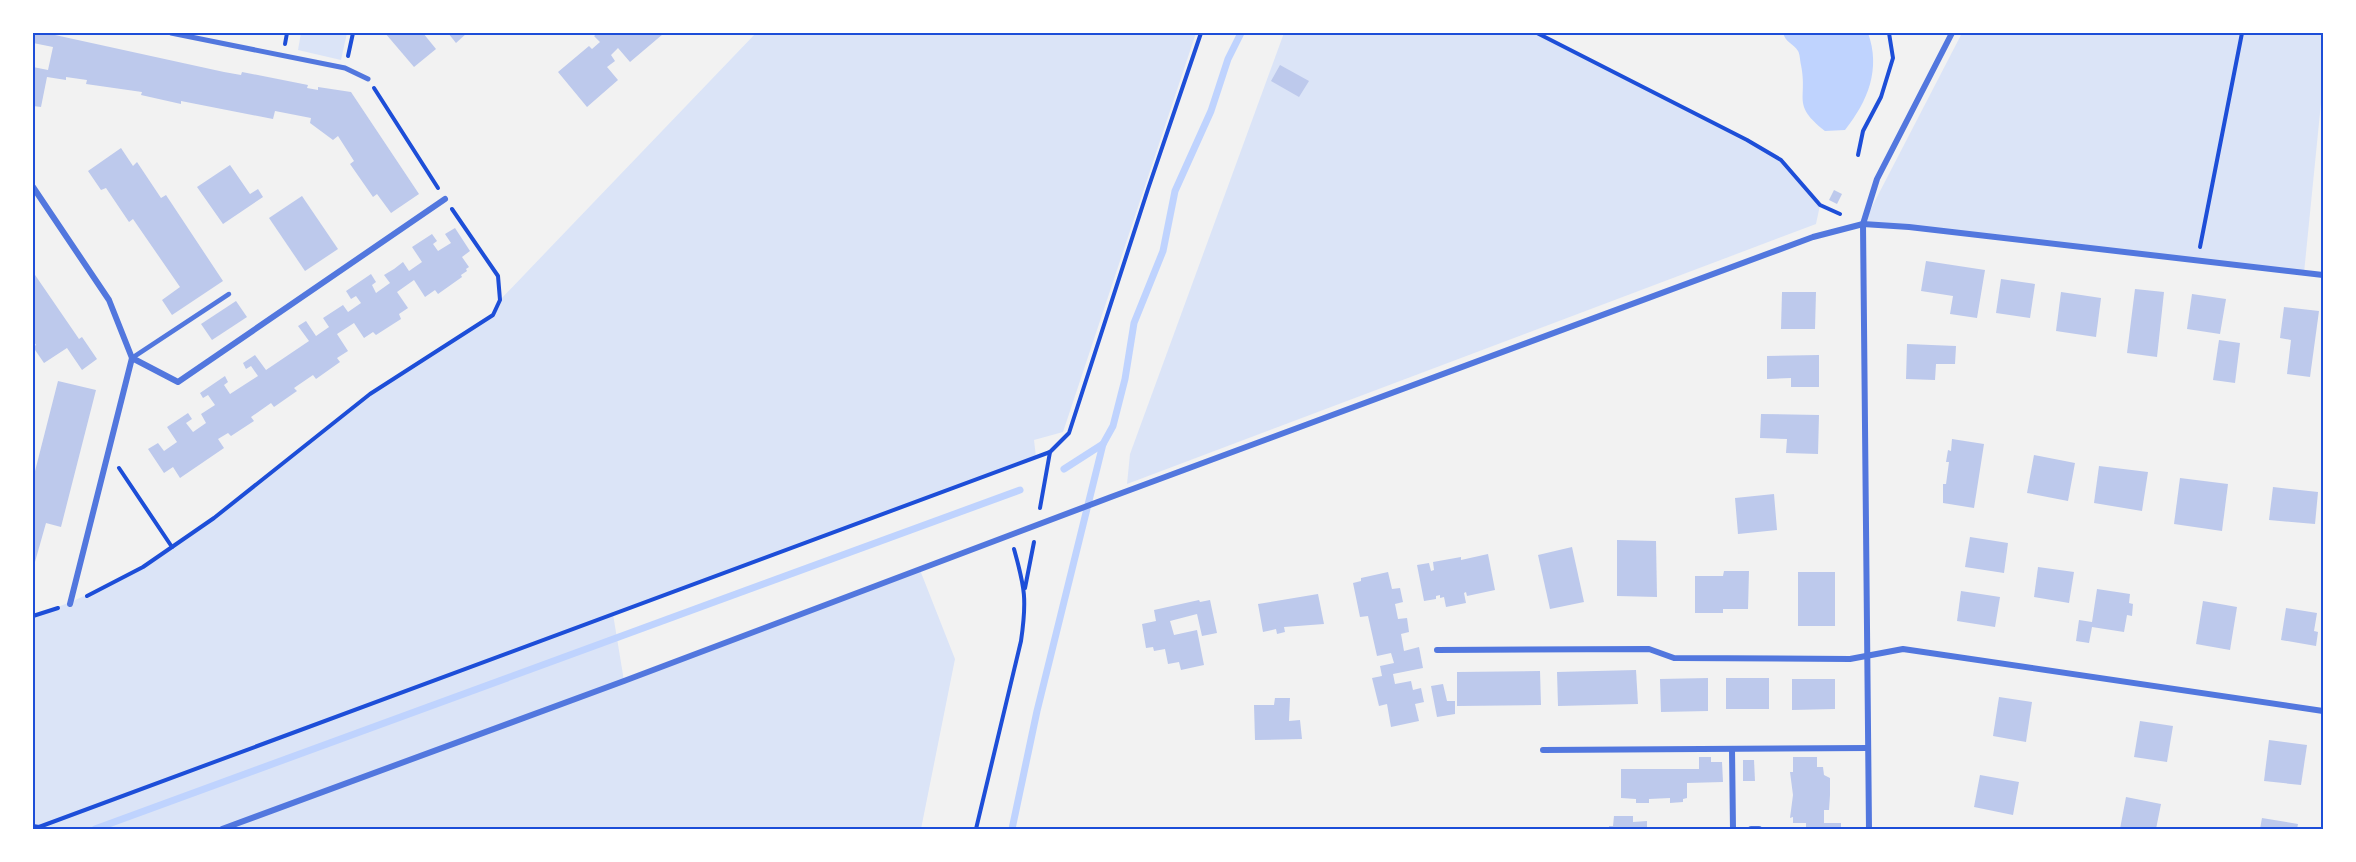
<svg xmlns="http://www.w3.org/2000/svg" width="2356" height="862" viewBox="0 0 2356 862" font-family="Poppins,sans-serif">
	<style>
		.green { fill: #dbe4f7 }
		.water { fill: #bfd3fe }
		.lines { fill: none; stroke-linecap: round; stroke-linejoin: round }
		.stream { stroke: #bfd3fe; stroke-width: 7 }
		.building { fill: #bdc9ec }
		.path { stroke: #1d4ed8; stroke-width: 4 }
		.service { stroke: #5277de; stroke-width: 4.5 }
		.pedestrian { stroke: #5277de; stroke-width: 5 }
		.minor { stroke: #5277de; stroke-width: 6 }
		.neatline { fill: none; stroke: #1d4ed8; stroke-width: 2 }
	</style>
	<rect width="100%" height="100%" fill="#f2f2f2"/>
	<g class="green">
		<polygon points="301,33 347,33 341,60 298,50"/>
		<path d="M756 33H1196L1063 432 1034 440 1036 457 613 614 624 681 920 570 955 659 921 829H33V616C170 571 257 476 370 394 410 366 452 341 493 315L500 300Z"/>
		<polygon points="1284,33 1537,33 1781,160 1820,205 1816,224 1127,484 1130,454"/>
		<polygon points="1962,33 2323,33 2323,83 2304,273 1863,224"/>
	</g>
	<path class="water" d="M1783 33H1868C1881 69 1868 101 1845 130L1825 131C1791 104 1808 100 1801 65 1800 61 1800 54 1798 51 1793 43 1786 43 1783 33Z"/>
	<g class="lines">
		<g class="stream">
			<polyline points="1064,469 1103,444"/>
			<polyline points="95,829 1020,490"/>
			<polyline points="1012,829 1037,711 1103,444 1113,426 1125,379 1134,323 1163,251 1175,191 1211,111 1228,59 1241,33"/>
		</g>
	</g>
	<g class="building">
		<polygon points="33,33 56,33 55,35 224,72 241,75 242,72 308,85 307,88 318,90 318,87 351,92 419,194 391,213 377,194 373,197 350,164 354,161 338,136 333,140 310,123 311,118 275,111 273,119 181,101 181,104 141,95 142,92 86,84 87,80 66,77 66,80 47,77 41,107 33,106 33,67 48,70 53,47 33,43"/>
		<polygon points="385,33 423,33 436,49 414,67"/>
		<polygon points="448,33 467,33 456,43"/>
		<polygon points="598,33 663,34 630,62 618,48 611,55 615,61 607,67 618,80 587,107 558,72 589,46 592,49 600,42 594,36"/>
		<polygon points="1280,65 1309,81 1299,97 1271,81"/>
		<polygon points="121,148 133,166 137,162 161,198 166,195 223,281 172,315 162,300 180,287 133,219 129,222 106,188 101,190 88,171"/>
		<polygon points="230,165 250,194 258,189 263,197 223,224 197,187"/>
		<polygon points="1834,190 1842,194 1837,204 1829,200"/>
		<polygon points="302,196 338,249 305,271 269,218"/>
		<polygon points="455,228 470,251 462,257 469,267 466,269 467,271 461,275 462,277 438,294 435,290 425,297 414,280 397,292 408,308 399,314 401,319 376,335 373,332 364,338 354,323 337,334 348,351 337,358 340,362 316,379 313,375 294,388 297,391 274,407 271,403 251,417 254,421 231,436 228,433 218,439 224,448 180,478 173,467 164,473 148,449 158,443 164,451 177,442 167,427 188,413 192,419 186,423 193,432 206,423 201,414 215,405 208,395 203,398 200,393 225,376 228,382 224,385 230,394 258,376 251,366 246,369 243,363 255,355 266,370 309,341 298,326 306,321 316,336 329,327 323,318 343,305 348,312 361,303 356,296 351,299 346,291 371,274 376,282 372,285 376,293 390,283 384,275 394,269 403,262 409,271 422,262 412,247 432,234 437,241 433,244 438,251 451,243 445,234"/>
		<polygon points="1926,261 1985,270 1977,318 1950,314 1953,296 1921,291"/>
		<polygon points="33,272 79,339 82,337 97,359 82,370 67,348 44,363 33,347 36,345 33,340"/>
		<polygon points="2001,279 2035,284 2030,318 1996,313"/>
		<polygon points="2135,289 2164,292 2157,357 2127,353"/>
		<polygon points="1782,292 1816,292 1815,329 1781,329"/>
		<polygon points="2061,292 2101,298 2096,337 2056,331"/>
		<polygon points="2192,294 2226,299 2220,334 2187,329"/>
		<polygon points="236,301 247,317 212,340 201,324"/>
		<polygon points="2284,307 2319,311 2310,377 2287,374 2291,340 2280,338"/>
		<polygon points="2219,340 2240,343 2235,383 2213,380"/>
		<polygon points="1907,344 1956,346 1955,364 1936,364 1935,380 1906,379"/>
		<polygon points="1819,355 1819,387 1791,387 1791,378 1767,379 1767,356"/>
		<polygon points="58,381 96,390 61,527 46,523 33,569 33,479"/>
		<polygon points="1761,414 1819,415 1818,454 1786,453 1787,439 1760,438"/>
		<polygon points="1952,439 1984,444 1974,508 1943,503 1943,484 1946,484 1949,462 1946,462 1948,450 1951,451"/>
		<polygon points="2034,455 2075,463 2068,501 2027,493"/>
		<polygon points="2099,466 2148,472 2142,511 2094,503"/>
		<polygon points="2180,478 2228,484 2222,531 2174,524"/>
		<polygon points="2273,487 2318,492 2315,524 2269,520"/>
		<polygon points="1774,494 1777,530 1738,534 1735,498"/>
		<polygon points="1970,537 2008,543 2004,573 1965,567"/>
		<polygon points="1617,540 1656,541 1657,597 1617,596"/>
		<polygon points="1572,547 1584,602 1550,609 1538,555"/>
		<polygon points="1488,554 1495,590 1467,596 1466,592 1464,593 1466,603 1446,607 1444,597 1440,598 1440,595 1436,596 1436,599 1424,601 1417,565 1429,563 1431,571 1434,570 1433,562 1461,557 1461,560"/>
		<polygon points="2038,567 2074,572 2069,603 2034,597"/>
		<polygon points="1724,571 1749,571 1748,609 1723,609 1723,613 1695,613 1695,576 1723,576"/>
		<polygon points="1388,572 1392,589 1400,588 1403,602 1395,604 1398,619 1407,618 1409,632 1401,634 1404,651 1419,647 1423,668 1393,674 1395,684 1411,681 1413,690 1421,688 1424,702 1415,704 1419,721 1391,727 1387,704 1379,706 1372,678 1382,676 1380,666 1394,663 1391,653 1377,656 1368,616 1360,617 1353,583 1361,581 1361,578"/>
		<rect x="1798" y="572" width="37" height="54"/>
		<polygon points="2097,589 2130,594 2129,603 2133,604 2132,616 2127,615 2124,632 2092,627 2089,643 2076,641 2079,620 2092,622"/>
		<polygon points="1961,591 2000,597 1995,627 1957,621"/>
		<polygon points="1318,594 1324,624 1284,627 1285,632 1277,634 1276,629 1263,632 1258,604"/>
		<polygon points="1199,600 1200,602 1210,600 1217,633 1202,636 1197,614 1170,621 1174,635 1197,630 1204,665 1181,670 1179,662 1168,664 1165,649 1154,651 1153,647 1146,648 1142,624 1156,621 1154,610"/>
		<polygon points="2203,601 2237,607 2230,650 2196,644"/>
		<polygon points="2286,608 2317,613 2314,631 2318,632 2316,646 2281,640"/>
		<polygon points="1636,670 1638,704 1558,706 1557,672"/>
		<polygon points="1540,671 1541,705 1457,706 1457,672"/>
		<polygon points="1708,678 1708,711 1661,712 1660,679"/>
		<rect x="1726" y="678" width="43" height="31"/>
		<polygon points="1792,679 1835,679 1835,709 1792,710"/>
		<polygon points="1443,684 1447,701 1455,701 1455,714 1437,717 1431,686"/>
		<polygon points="1999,697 2032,702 2026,742 1993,736"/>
		<polygon points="1275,698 1290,698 1289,721 1300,720 1302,739 1255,740 1254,705 1274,705"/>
		<polygon points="2140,721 2173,726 2167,762 2134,757"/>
		<polygon points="2269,740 2307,745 2301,785 2264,781"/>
		<polygon points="1699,757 1711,757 1711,762 1722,762 1723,782 1687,783 1687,798 1683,799 1683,802 1670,803 1670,798 1649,799 1649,803 1636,803 1636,799 1621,798 1621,769 1699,769"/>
		<polygon points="1793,757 1817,757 1817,767 1823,767 1824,775 1830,778 1830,795 1829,810 1824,810 1824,823 1841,823 1841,829 1806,829 1806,823 1793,823 1793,817 1790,818 1793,795 1790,772 1793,772"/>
		<polygon points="1743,760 1754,760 1755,781 1743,781"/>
		<polygon points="1980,775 2019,782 2013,815 1974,807"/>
		<polygon points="2126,797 2161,804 2156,829 2120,829"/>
		<polygon points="1614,816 1633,816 1633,822 1647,821 1647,829 1609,829 1609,826 1613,826"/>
		<polygon points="2262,818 2298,824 2297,829 2260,829"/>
	</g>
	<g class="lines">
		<g class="path">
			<polyline points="1537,33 1747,140 1781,160 1820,205 1840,214"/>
			<polyline points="285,44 287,33"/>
			<polyline points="348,56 353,33"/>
			<polyline points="374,88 438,188"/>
			<polyline points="1858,155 1863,131 1881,97 1893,58 1889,33"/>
			<polyline points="2200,247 2242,33"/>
			<polyline points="119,468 172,547"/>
			<polyline points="1040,508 1050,452 1069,433 1148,189 1201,33"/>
			<polyline points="1025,588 1034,542"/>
			<polyline points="87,596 143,567 172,547 214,518 370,394 493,315 500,300 498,276 452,209"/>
			<polyline points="33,616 58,608"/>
			<polyline points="33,826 39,827 1050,452"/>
			<path d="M976 829 1021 641C1027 600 1025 588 1014 549"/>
		</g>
		<polyline class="service" points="132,358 229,294"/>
		<polyline class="pedestrian" points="171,33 345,68 368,79"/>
		<g class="minor">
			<polyline points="33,187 109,300 132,358 70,604"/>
			<polyline points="132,358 178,382 445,199"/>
			<polyline points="1437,650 1649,649 1674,658 1850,659 1903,649 2323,711"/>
			<polyline points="1732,749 1733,829"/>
			<polyline points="1543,750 1868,748"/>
			<polyline points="222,829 624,681 1111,497 1813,237 1863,224 1909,227 2323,275"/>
			<polyline points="1751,829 1759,829"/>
			<polyline points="1869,829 1863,224 1877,179 1952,33"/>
		</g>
	</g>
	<rect width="2356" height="862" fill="none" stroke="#ffffff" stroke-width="69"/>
	<rect x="34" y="34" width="2288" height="794" class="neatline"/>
</svg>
